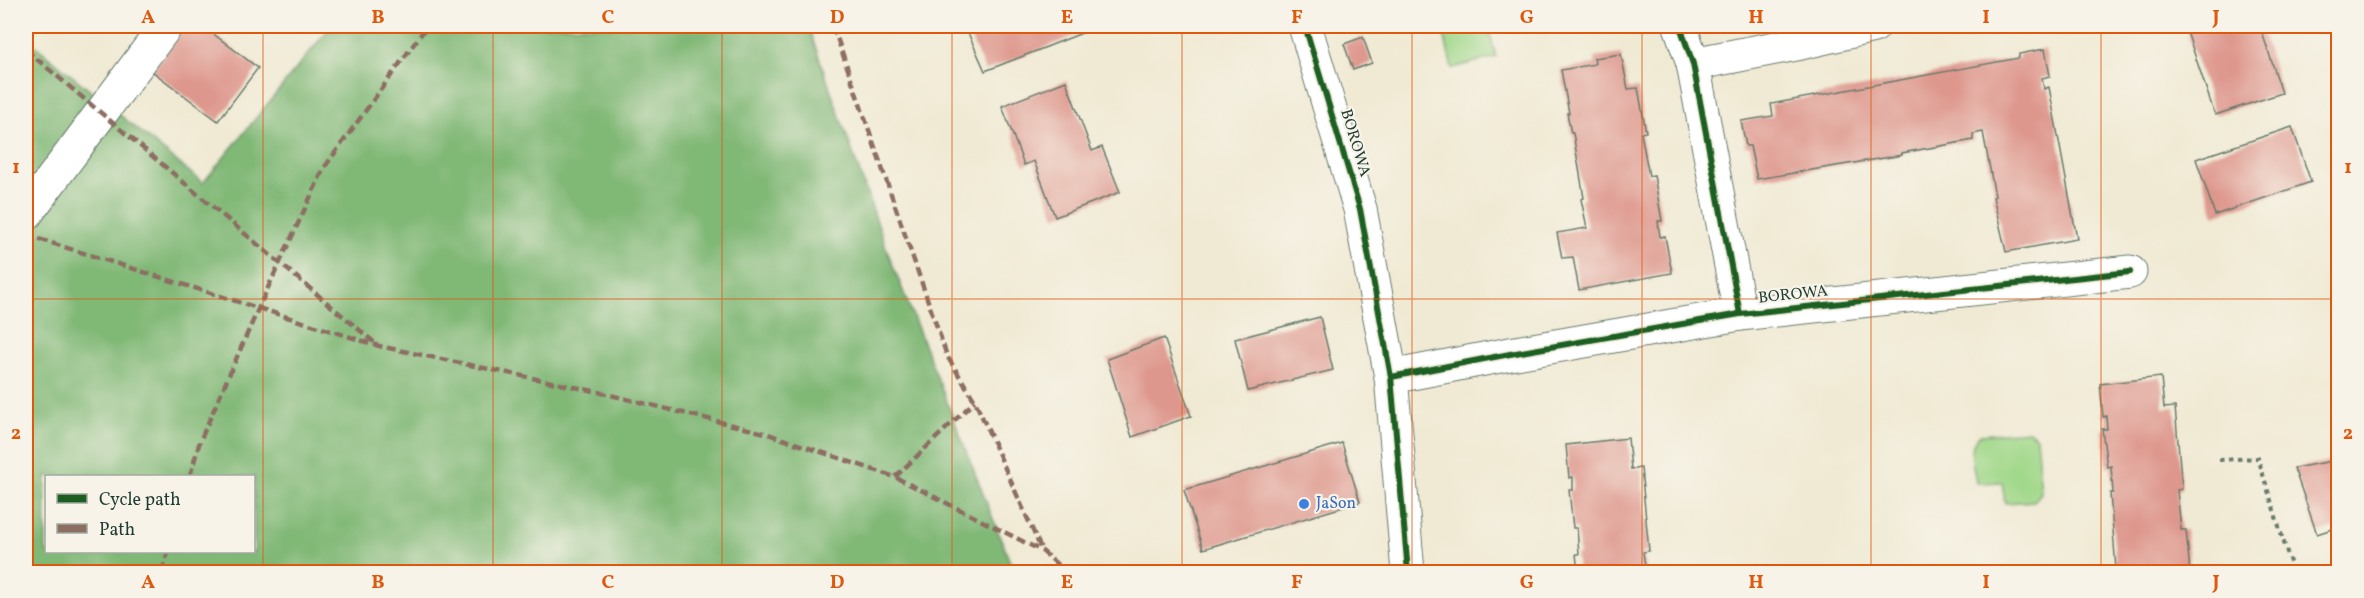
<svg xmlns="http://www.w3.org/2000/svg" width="2364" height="598" viewBox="0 0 2364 598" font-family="Vollkorn,serif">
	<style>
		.green { fill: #a1d88a; stroke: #608a5f; stroke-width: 1.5 }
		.forest { fill: #80b876; stroke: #507a55; stroke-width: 1.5; fill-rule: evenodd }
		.building { fill: #de978d }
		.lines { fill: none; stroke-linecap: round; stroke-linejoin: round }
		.minor-casing { stroke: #687a6c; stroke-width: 35 }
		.path { stroke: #687a6c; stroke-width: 4; stroke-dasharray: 4.5 4.5; stroke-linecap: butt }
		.minor { stroke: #fff; stroke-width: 33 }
		.quiet { stroke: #8d6e63; stroke-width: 4.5; stroke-dasharray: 9 4.5; stroke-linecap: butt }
		.cycleway-casing { stroke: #f7f3e8; stroke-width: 10 }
		.cycleway { stroke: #1b5e20; stroke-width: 6 }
		.grid { fill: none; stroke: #de580e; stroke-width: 1.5; stroke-opacity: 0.55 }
		.shop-dot { fill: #3f7fe0; stroke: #f7f3e8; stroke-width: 2 }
		.labels { text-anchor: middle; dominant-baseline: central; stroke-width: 4.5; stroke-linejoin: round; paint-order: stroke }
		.street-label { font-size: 16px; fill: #1f3d34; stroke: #f7f3e8 }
		.shop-label { font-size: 16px; fill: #366cbe; stroke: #f7f3e8; text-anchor: start }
		.neatline { fill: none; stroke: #de580e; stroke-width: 2 }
		.grid-label { font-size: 20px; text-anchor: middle; font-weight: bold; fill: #de580e }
	</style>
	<rect width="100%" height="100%" fill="#f7f3e8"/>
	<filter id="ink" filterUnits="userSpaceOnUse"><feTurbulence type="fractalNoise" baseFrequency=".0167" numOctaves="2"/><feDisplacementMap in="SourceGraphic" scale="12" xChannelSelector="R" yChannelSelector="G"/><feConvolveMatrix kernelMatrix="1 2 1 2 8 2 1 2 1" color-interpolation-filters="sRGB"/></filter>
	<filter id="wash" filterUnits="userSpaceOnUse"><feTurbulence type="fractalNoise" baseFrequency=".008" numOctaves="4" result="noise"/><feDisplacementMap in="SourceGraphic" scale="24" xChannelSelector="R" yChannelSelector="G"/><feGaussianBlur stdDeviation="1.35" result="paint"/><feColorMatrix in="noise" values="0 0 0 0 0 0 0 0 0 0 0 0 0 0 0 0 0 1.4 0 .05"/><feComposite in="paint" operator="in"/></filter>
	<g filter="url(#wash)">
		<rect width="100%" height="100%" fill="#f0ead4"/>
		<g class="green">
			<polygon points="1442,26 1488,26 1496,57 1452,68"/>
			<path d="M2029 431 2036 437 2041 493 2034 501 2005 503 2002 482 1976 483C1974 468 1966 444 1980 435Z"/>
		</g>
		<path class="forest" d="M331 26H808L888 253 1014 572H26V38L203 183ZM46 476H254V552H46Z"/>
		<g id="blocks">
			<g class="building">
				<polygon points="186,26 203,26 258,68 218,121 152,71"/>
				<polygon points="965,26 1100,26 985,71"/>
				<polygon points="2185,26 2260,26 2282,93 2215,115"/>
				<polygon points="1363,37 1372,63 1353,70 1344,44"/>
				<polygon points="2045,49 2050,76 2042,78 2044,89 2049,87 2077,239 2006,252 1993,197 1995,196 1983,132 1973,134 1973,140 1902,153 1902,155 1757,179 1750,146 1746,146 1741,121 1773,116 1771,104 2019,58 2019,54"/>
				<polygon points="1621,54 1628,89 1638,88 1646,132 1641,133 1649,176 1654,175 1662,221 1658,221 1660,237 1665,236 1672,273 1579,290 1573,257 1562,258 1557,233 1587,228 1581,199 1584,198 1573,133 1571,133 1567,113 1569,113 1561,70 1595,64 1594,58"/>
				<polygon points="1066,81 1092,151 1102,147 1120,192 1055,217 1034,161 1024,165 1002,106"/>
				<polygon points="2292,127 2311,182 2215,215 2196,159"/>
				<polygon points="1320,317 1333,370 1248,391 1235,339"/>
				<polygon points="1164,338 1191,416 1132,437 1107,359"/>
				<polygon points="2161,377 2164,408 2175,407 2182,489 2177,490 2181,530 2186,530 2190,572 2097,572 2116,569 2110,493 2113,493 2111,466 2107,467 2102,429 2107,429 2106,416 2103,417 2100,384"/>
				<polygon points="1628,438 1631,469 1641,468 1649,551 1643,552 1646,572 1578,572 1576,554 1579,554 1577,528 1573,528 1569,490 1573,490 1573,477 1569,478 1566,445"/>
				<polygon points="1342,443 1360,502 1203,549 1184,490"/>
				<polygon points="2338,460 2338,527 2317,534 2294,468"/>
				<polygon points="2074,568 2074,572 2040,572 2040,571"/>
			</g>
		</g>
	</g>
	<g filter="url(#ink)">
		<use href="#blocks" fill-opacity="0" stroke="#687a6c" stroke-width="1.5"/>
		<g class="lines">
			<defs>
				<g id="minor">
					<polyline points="1305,26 1360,209 1391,377 1408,572"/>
					<polyline points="1680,26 1693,64 1740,314"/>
					<polyline points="1693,64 1801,43 1874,26"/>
					<polyline points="26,214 166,26"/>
					<polyline points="1391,377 1510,354 1740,314 2130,272"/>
				</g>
			</defs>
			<use href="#minor" class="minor-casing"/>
			<polyline class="path" points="2219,460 2258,458 2293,572"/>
			<use href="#minor" class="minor"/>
			<g class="quiet">
				<polyline points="833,26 947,356 975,401 1042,551"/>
				<polyline points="26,50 375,343"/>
				<polyline points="26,235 379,346 594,391 765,433 895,477 1042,551 1066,572"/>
				<polyline points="190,476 200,441 259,307 324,168 427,26"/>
				<polyline points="895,477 975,401"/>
				<polyline points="162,572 168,552"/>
			</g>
			<defs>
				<g id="cycleway">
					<polyline points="1305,26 1360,209 1391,377 1408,572"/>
					<polyline points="1680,26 1693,64 1740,314"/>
					<polyline points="1391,377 1510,354 1740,314 2130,272"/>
				</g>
			</defs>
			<use href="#cycleway" class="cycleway-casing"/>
			<use href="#cycleway" class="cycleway"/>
		</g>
	</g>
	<path class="grid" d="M263 26V572M493 26V572M722 26V572M952 26V572M1182 26V572M1412 26V572M1642 26V572M1871 26V572M2101 26V572M26 299H2338"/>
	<circle class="shop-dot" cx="1304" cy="504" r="6"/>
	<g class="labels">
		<g class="street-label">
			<text transform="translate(1355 143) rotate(73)">BOROWA</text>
			<text transform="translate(1793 295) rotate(-6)">BOROWA</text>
		</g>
		<g class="shop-label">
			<text x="1316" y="504">JaSon</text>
		</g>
	</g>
	<rect width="2364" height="598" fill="none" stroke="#f7f3e8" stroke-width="66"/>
	<rect x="45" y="475" width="210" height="78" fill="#f7f3e8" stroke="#a1aaa0" stroke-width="1.5"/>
	<rect x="57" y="494" width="30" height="9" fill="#1b5e20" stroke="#a1aaa0" stroke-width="1.5"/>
	<text x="99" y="505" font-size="18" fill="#1f3d34">Cycle path</text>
	<rect x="57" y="524" width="30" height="9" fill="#8d6e63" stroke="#a1aaa0" stroke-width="1.5"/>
	<text x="99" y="535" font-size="18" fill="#1f3d34">Path</text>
	<rect x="33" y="33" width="2298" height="532" class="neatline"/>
	<g class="grid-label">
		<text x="148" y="23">A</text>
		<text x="378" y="23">B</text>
		<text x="608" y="23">C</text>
		<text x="837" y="23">D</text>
		<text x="1067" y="23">E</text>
		<text x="1297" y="23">F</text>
		<text x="1527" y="23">G</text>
		<text x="1756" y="23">H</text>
		<text x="1986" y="23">I</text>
		<text x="2216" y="23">J</text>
		<text x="16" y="173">1</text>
		<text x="2348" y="173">1</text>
		<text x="16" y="439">2</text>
		<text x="2348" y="439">2</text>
		<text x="148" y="588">A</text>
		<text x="378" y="588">B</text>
		<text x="608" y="588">C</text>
		<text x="837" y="588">D</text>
		<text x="1067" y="588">E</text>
		<text x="1297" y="588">F</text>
		<text x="1527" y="588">G</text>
		<text x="1756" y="588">H</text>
		<text x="1986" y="588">I</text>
		<text x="2216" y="588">J</text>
	</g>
</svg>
